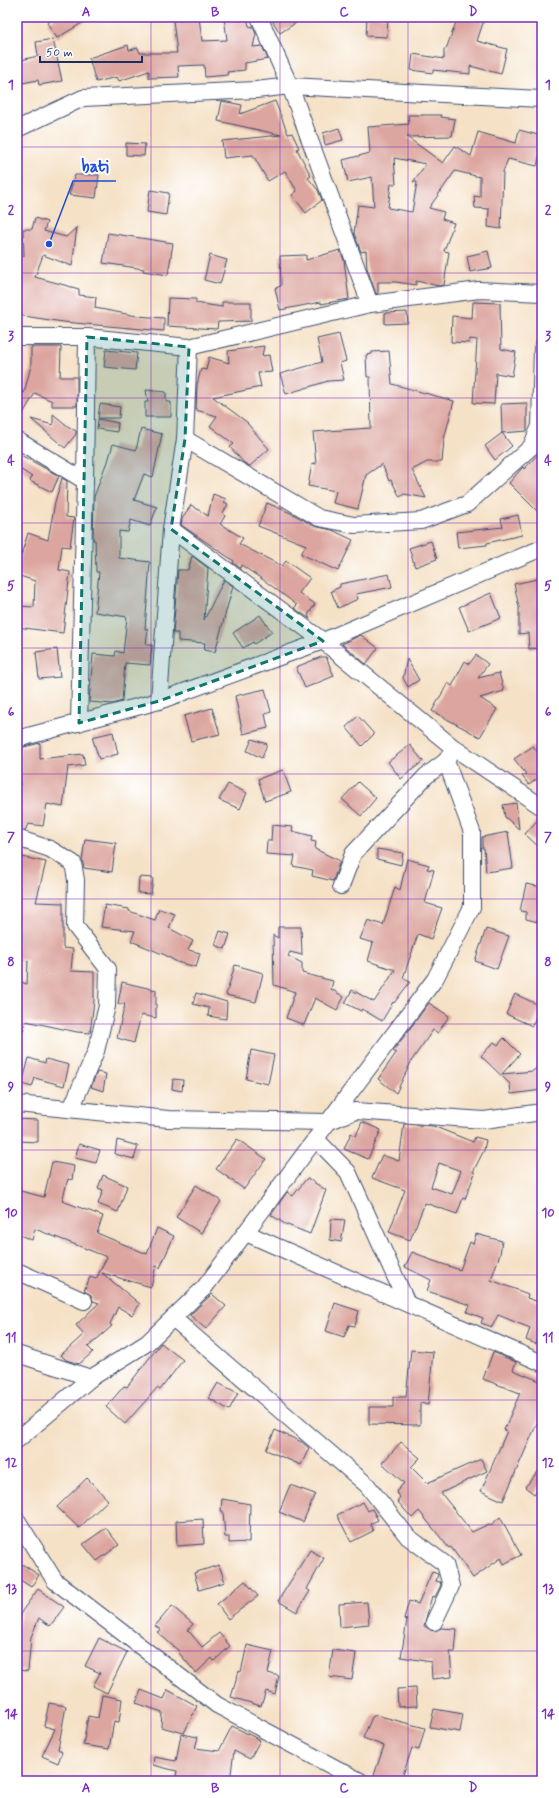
<svg xmlns="http://www.w3.org/2000/svg" width="559" height="1798" viewBox="0 0 559 1798" font-family="Mynerve,sans-serif">
	<style>
		.building { fill: #dca59f; fill-rule: evenodd }
		.lines { fill: none; stroke-linecap: round; stroke-linejoin: round }
		.minor-casing { stroke: #3c4a6e; stroke-width: 18 }
		.minor { stroke: #fff; stroke-width: 16 }
		.marked { fill: #0f766e; fill-opacity: 0.2; stroke: #0f766e; stroke-width: 3; stroke-dasharray: 8 5; stroke-linejoin: round }
		.grid { fill: none; stroke: #7b2cbf; stroke-width: 1; stroke-opacity: 0.55 }
		.leader { fill: none; stroke: #1d4ed8; stroke-width: 1.5 }
		.callout-dot { fill: #1d4ed8; stroke: #fff; stroke-width: 1.5 }
		.callout-label { font-size: 17px; text-anchor: middle; font-weight: bold; fill: #1d4ed8; stroke: #fff; stroke-width: 4; stroke-linejoin: round; paint-order: stroke }
		.neatline { fill: none; stroke: #7b2cbf; stroke-width: 1.5 }
		.grid-label { font-size: 13px; text-anchor: middle; font-weight: bold; fill: #7b2cbf }
	</style>
	<rect width="100%" height="100%" fill="#fff"/>
	<filter id="ink" filterUnits="userSpaceOnUse"><feTurbulence type="fractalNoise" baseFrequency=".025" numOctaves="2"/><feDisplacementMap in="SourceGraphic" scale="8" xChannelSelector="R" yChannelSelector="G"/><feConvolveMatrix kernelMatrix="1 2 1 2 8 2 1 2 1" color-interpolation-filters="sRGB"/></filter>
	<filter id="wash" filterUnits="userSpaceOnUse"><feTurbulence type="fractalNoise" baseFrequency=".012" numOctaves="4" result="noise"/><feDisplacementMap in="SourceGraphic" scale="16" xChannelSelector="R" yChannelSelector="G"/><feGaussianBlur stdDeviation="0.9" result="paint"/><feColorMatrix in="noise" values="0 0 0 0 0 0 0 0 0 0 0 0 0 0 0 0 0 1.4 0 .05"/><feComposite in="paint" operator="in"/></filter>
	<g filter="url(#wash)">
		<rect width="100%" height="100%" fill="#f5e1c6"/>
		<g id="blocks">
			<g class="building">
				<polygon points="57,17 92,17 57,38 47,23"/>
				<polygon points="199,17 202,41 227,40 224,17 247,17 249,26 253,27 256,34 253,47 262,46 268,59 245,63 245,70 227,72 228,75 205,77 204,65 178,66 179,77 149,78 149,71 119,81 117,77 96,82 89,58 128,45 129,50 138,48 140,53 177,53 173,20"/>
				<polygon points="270,17 305,17 280,33"/>
				<polygon points="367,17 388,17 387,37 366,36"/>
				<polygon points="458,17 485,17 477,41 507,49 501,74 470,66 470,74 433,70 433,73 411,70 413,54 444,59 444,49 446,49"/>
				<polygon points="53,39 62,81 39,85 38,80 17,84 17,61 38,56 36,42"/>
				<polygon points="222,101 242,105 240,114 275,101 288,134 292,133 299,148 297,149 311,176 308,178 318,190 322,200 306,213 292,195 297,191 285,171 268,181 253,155 224,158 222,141 281,135 218,121"/>
				<path d="M408 115H441V117L455 119 452 136 407 137 443 163 455 146 471 156 478 132 516 143 519 130 542 136V146L537 166 508 159 503 172 501 229 488 227 489 209 475 208 474 196 480 197V177L455 171 429 208 444 212 442 219 454 223 444 251 449 252 444 285 439 286 416 281V285L396 282H378V293L376 294 367 268 366 251 361 252 354 233 358 205 374 207 372 177 348 182 343 160 370 153 368 127 409 124ZM394 158 426 164 413 182H417L412 212 388 208 391 184H396Z"/>
				<polygon points="339,128 343,140 325,145 323,133"/>
				<polygon points="126,143 145,144 144,156 126,155"/>
				<polygon points="75,175 99,175 96,198 69,195"/>
				<polygon points="150,190 169,193 166,215 147,212"/>
				<polygon points="35,218 47,222 44,231 66,237 77,227 72,266 43,255 35,277 79,289 79,295 96,297 95,308 137,316 164,318 164,331 63,322 17,315 17,253 24,256 23,229 32,229"/>
				<polygon points="108,233 173,243 168,275 143,271 144,269 103,263"/>
				<polygon points="340,250 344,260 349,299 321,304 321,302 280,310 275,288 281,286 280,256 306,255 306,260"/>
				<polygon points="488,251 492,268 470,272 467,256"/>
				<polygon points="210,255 227,260 220,284 204,280"/>
				<polygon points="168,298 196,299 196,303 222,307 222,302 251,302 251,321 218,322 217,329 167,326"/>
				<polygon points="473,302 500,303 501,349 516,352 512,376 496,373 494,404 473,403 477,340 470,339 469,343 451,342 452,316 472,318"/>
				<polygon points="407,312 408,323 385,324 385,313"/>
				<polygon points="339,334 346,361 340,363 344,380 328,381 286,394 280,374 322,362 317,339"/>
				<polygon points="264,346 262,356 269,355 272,372 258,373 261,387 213,397 248,423 247,423 269,449 250,466 244,463 230,447 234,444 210,426 217,416 196,410 197,385 201,369 206,370 209,357 229,363 228,351"/>
				<polygon points="31,347 61,347 60,377 77,377 77,406 52,406 52,401 35,393 17,424 17,389 24,393 31,366"/>
				<polygon points="106,350 137,353 135,370 104,367"/>
				<polygon points="389,351 392,384 454,401 444,439 442,462 427,462 412,470 426,498 404,494 400,497 391,480 389,481 382,464 366,475 358,509 333,503 336,491 308,486 312,463 316,464 313,432 371,428 370,377 367,377 366,355 372,354 372,352"/>
				<polygon points="146,390 166,392 166,402 171,402 171,417 145,417 145,402 148,402"/>
				<polygon points="527,403 527,431 502,433 501,404"/>
				<polygon points="100,404 120,407 119,418 98,418"/>
				<polygon points="53,414 69,427 76,431 76,434 65,448 31,419 53,425"/>
				<polygon points="98,419 118,423 117,432 97,429"/>
				<polygon points="141,429 162,434 153,477 144,474 134,500 157,507 150,526 131,520 128,532 119,531 119,558 150,562 145,629 148,629 146,645 152,645 150,665 125,663 122,701 113,704 89,702 93,654 115,656 116,651 123,653 127,617 95,612 99,572 96,572 95,540 93,540 94,497 106,464 107,465 113,444 136,450"/>
				<polygon points="502,433 512,446 495,460 485,446"/>
				<polygon points="542,450 542,516 509,483 521,469 523,467 524,469"/>
				<polygon points="17,453 59,476 52,492 30,481 32,477 17,467"/>
				<polygon points="62,478 67,481 66,517 74,518 70,547 62,546 59,570 70,572 63,633 17,627 17,606 34,607 35,581 17,575 17,561 19,562 28,533 48,540 55,502"/>
				<polygon points="213,494 226,499 224,502 228,504 223,513 225,516 220,524 243,538 239,544 282,566 286,561 310,578 299,593 315,604 308,615 310,619 294,608 297,605 265,581 241,565 240,568 233,563 234,561 181,525 182,519 191,505 208,516"/>
				<polygon points="267,503 293,514 314,526 332,530 353,540 338,571 301,554 306,545 258,526"/>
				<polygon points="518,515 522,535 487,543 487,545 458,548 456,532 503,527 501,519"/>
				<polygon points="431,541 437,559 415,567 409,548"/>
				<polygon points="192,556 208,568 204,620 224,580 233,586 215,652 204,650 205,643 178,641 178,633 173,633 178,570 188,570"/>
				<polygon points="389,574 392,587 356,594 358,599 338,608 331,591 340,587 340,584"/>
				<polygon points="542,578 542,648 529,649 528,633 519,634 519,607 514,584"/>
				<polygon points="491,593 501,618 469,631 459,607"/>
				<polygon points="260,615 272,632 254,644 253,642 243,648 233,633"/>
				<polygon points="361,635 378,648 366,664 342,644"/>
				<polygon points="57,649 60,677 39,679 36,652"/>
				<polygon points="476,655 488,664 478,678 499,673 504,691 480,698 497,709 480,737 432,711 448,683 452,686 465,661 469,664"/>
				<polygon points="321,657 326,657 334,676 305,688 296,667"/>
				<polygon points="407,659 419,680 408,687 403,678"/>
				<polygon points="265,689 271,712 265,714 268,728 243,734 235,696"/>
				<polygon points="212,708 220,734 191,741 184,716"/>
				<polygon points="358,716 374,734 362,746 346,727"/>
				<polygon points="113,732 118,754 99,759 92,737"/>
				<polygon points="252,739 267,744 262,758 247,751"/>
				<polygon points="40,743 40,759 83,754 85,765 68,767 63,807 47,804 43,826 28,824 25,831 17,829 17,784 20,785 20,748"/>
				<polygon points="410,745 423,761 401,779 388,762"/>
				<polygon points="533,746 542,758 542,775 529,785 522,776 526,774 514,759"/>
				<polygon points="283,770 291,792 265,801 258,779"/>
				<polygon points="358,782 376,798 361,816 342,799"/>
				<polygon points="228,784 247,793 240,809 219,800"/>
				<polygon points="516,803 519,829 505,817 503,805"/>
				<polygon points="541,816 542,816 542,850 525,834"/>
				<polygon points="272,825 293,827 292,831 312,836 311,841 316,842 315,849 340,861 333,881 312,876 313,870 293,866 295,856 266,854 267,841 271,841"/>
				<polygon points="508,832 513,868 486,872 484,848 482,848 482,837"/>
				<polygon points="85,839 116,843 112,872 84,868 82,861"/>
				<polygon points="377,849 403,853 401,865 377,859"/>
				<polygon points="17,856 46,862 36,902 63,903 63,948 73,949 71,971 94,972 94,1001 90,1033 77,1032 26,1021 20,1041 17,1041 17,981 27,984 28,961 17,959"/>
				<polygon points="407,859 429,865 427,869 434,870 425,903 442,908 431,939 418,934 403,978 410,982 394,1003 393,1002 382,1021 362,1009 361,1011 345,1003 352,990 374,1002 395,970 368,961 373,943 360,939 368,920 383,925 395,887 400,890"/>
				<polygon points="139,877 153,878 151,894 138,893"/>
				<polygon points="526,884 542,887 542,923 526,919 526,912 520,911"/>
				<polygon points="105,905 129,909 129,911 155,920 159,909 175,914 169,928 193,941 188,950 200,953 196,967 177,962 165,955 131,941 135,931 101,927"/>
				<polygon points="278,927 301,927 302,955 290,952 288,956 302,963 302,973 333,981 331,989 344,997 337,1010 315,998 304,1025 286,1018 295,992 274,985 273,935 278,938"/>
				<polygon points="486,929 509,936 497,969 475,961"/>
				<polygon points="220,931 230,934 225,949 215,945"/>
				<polygon points="235,965 263,973 256,1002 226,995"/>
				<polygon points="122,982 156,990 156,1018 141,1015 134,1043 117,1038 125,1004 118,1004"/>
				<polygon points="196,993 227,1002 226,1019 208,1016 209,1008 193,1004"/>
				<polygon points="515,994 541,1006 532,1026 506,1014"/>
				<polygon points="429,1003 449,1016 438,1033 433,1030 412,1060 396,1093 378,1079 396,1053 393,1051"/>
				<polygon points="504,1038 520,1054 502,1074 533,1071 542,1063 542,1090 511,1094 510,1084 481,1056 494,1042 498,1045"/>
				<polygon points="251,1050 274,1055 268,1084 246,1079"/>
				<polygon points="29,1058 45,1063 46,1059 69,1065 64,1086 35,1078 32,1087 22,1084"/>
				<polygon points="97,1072 106,1074 103,1091 91,1087"/>
				<polygon points="173,1079 183,1080 182,1091 172,1089"/>
				<polygon points="17,1119 38,1120 38,1142 17,1141"/>
				<polygon points="362,1122 381,1130 368,1159 344,1149 351,1133 356,1136"/>
				<path d="M404 1124 433 1126 473 1142 475 1137 486 1140 484 1150 473 1172 475 1173 465 1199 463 1198 457 1214 425 1203 410 1240 389 1232 405 1190 372 1178 382 1155 399 1161ZM439 1163 461 1171 452 1194 431 1187Z"/>
				<polygon points="237,1139 266,1159 244,1189 216,1169"/>
				<polygon points="117,1140 138,1146 134,1159 115,1154"/>
				<polygon points="79,1144 100,1150 96,1163 75,1158"/>
				<polygon points="52,1162 74,1166 72,1180 68,1179 62,1201 103,1216 97,1233 147,1254 157,1228 174,1236 160,1268 156,1266 151,1287 102,1273 140,1304 132,1315 118,1307 110,1324 112,1326 88,1347 93,1352 79,1364 66,1360 61,1355 84,1334 76,1325 99,1303 93,1301 91,1295 84,1291 90,1277 96,1279 107,1257 35,1229 32,1240 17,1234 17,1190 44,1197"/>
				<polygon points="103,1175 127,1186 118,1212 98,1204 103,1190 98,1188"/>
				<polygon points="307,1178 326,1190 310,1234 285,1224 271,1215 287,1192 293,1196"/>
				<polygon points="196,1185 221,1201 201,1233 176,1217"/>
				<polygon points="331,1219 345,1220 341,1242 330,1240"/>
				<polygon points="476,1234 502,1241 500,1254 491,1280 528,1294 527,1298 542,1303 542,1338 538,1337 536,1344 526,1340 530,1328 498,1315 492,1327 481,1323 483,1318 467,1312 470,1305 427,1291 431,1280 405,1267 412,1252 425,1257 425,1258 460,1270 470,1242 473,1244"/>
				<polygon points="212,1294 226,1306 206,1329 190,1315"/>
				<polygon points="335,1303 359,1311 355,1326 349,1325 344,1337 326,1331"/>
				<polygon points="161,1343 183,1360 160,1390 157,1388 125,1424 106,1407 124,1386 127,1387"/>
				<polygon points="411,1350 433,1352 428,1405 420,1403 420,1425 369,1424 369,1407 393,1407 393,1397 406,1397"/>
				<polygon points="493,1352 516,1362 513,1370 542,1382 542,1412 503,1501 481,1491 507,1431 504,1430 520,1393 483,1379"/>
				<polygon points="218,1383 238,1393 229,1410 209,1398"/>
				<polygon points="275,1430 302,1442 309,1448 301,1465 266,1450"/>
				<polygon points="401,1442 420,1458 411,1467 427,1483 481,1459 487,1471 441,1493 472,1532 489,1524 491,1525 500,1517 521,1555 504,1564 501,1558 473,1578 451,1547 449,1548 419,1511 412,1518 397,1501 400,1497 396,1492 404,1483 382,1463"/>
				<polygon points="542,1467 542,1483 534,1494 525,1487"/>
				<polygon points="87,1478 108,1500 79,1528 57,1507"/>
				<polygon points="290,1485 315,1494 303,1522 279,1512"/>
				<polygon points="222,1499 250,1504 249,1542 229,1543 229,1537 225,1537 223,1511 221,1511"/>
				<polygon points="363,1502 368,1511 372,1509 378,1520 370,1524 373,1531 351,1542 337,1515"/>
				<polygon points="203,1519 204,1544 177,1546 176,1521"/>
				<polygon points="106,1528 119,1545 97,1561 83,1544"/>
				<polygon points="310,1550 324,1558 307,1589 310,1591 297,1612 278,1601"/>
				<polygon points="22,1564 39,1575 31,1587 17,1578 17,1571"/>
				<polygon points="219,1565 225,1582 199,1590 194,1573"/>
				<polygon points="432,1572 438,1574 436,1581 440,1582 441,1585 435,1597 432,1596 424,1626 434,1631 441,1628 457,1629 455,1652 450,1652 452,1677 432,1679 431,1662 401,1657 407,1620 404,1619 409,1601 418,1604"/>
				<polygon points="245,1581 258,1596 228,1619 217,1604"/>
				<polygon points="38,1589 64,1607 50,1626 39,1618 31,1637 28,1671 17,1670 17,1629 22,1611"/>
				<polygon points="367,1602 369,1624 340,1627 339,1604"/>
				<polygon points="172,1606 193,1624 188,1630 202,1647 219,1633 230,1646 214,1661 212,1658 196,1673 179,1653 180,1652 157,1632 161,1630 155,1626"/>
				<polygon points="99,1638 127,1652 107,1693 93,1686 100,1673 85,1666"/>
				<polygon points="247,1645 273,1651 268,1673 279,1676 275,1694 266,1691 261,1706 231,1697 239,1671 241,1672"/>
				<polygon points="333,1650 356,1653 352,1680 329,1677"/>
				<polygon points="416,1688 417,1706 398,1707 397,1689"/>
				<polygon points="141,1690 164,1699 168,1690 197,1706 184,1733 161,1727 162,1712 136,1703"/>
				<polygon points="102,1695 122,1699 119,1722 114,1721 109,1749 83,1745 88,1716 98,1718"/>
				<polygon points="49,1703 66,1706 58,1749 62,1752 58,1763 42,1756 55,1729 44,1726"/>
				<polygon points="434,1709 463,1714 460,1732 430,1727"/>
				<polygon points="376,1715 425,1728 419,1750 412,1748 401,1781 391,1781 374,1775 384,1746 363,1738 372,1717"/>
				<polygon points="232,1726 260,1740 250,1759 234,1751 230,1781 175,1781 177,1771 153,1765 154,1757 176,1761 181,1734 198,1737 195,1748 219,1751"/>
			</g>
		</g>
	</g>
	<g filter="url(#ink)">
		<use href="#blocks" fill-opacity="0" stroke="#3c4a6e" stroke-width="1"/>
		<g class="lines">
			<defs>
				<g id="minor">
					<polyline points="259,17 290,86 370,304"/>
					<polyline points="17,129 83,98 256,90 290,86 540,99 542,97"/>
					<polyline points="17,337 87,337 189,347 370,304 479,290 542,293"/>
					<polyline points="185,439 319,518 354,525 421,521 467,504 531,447 540,426 542,348"/>
					<polyline points="17,440 85,481 79,723"/>
					<polyline points="85,481 87,337"/>
					<polyline points="171,529 323,641 454,748 542,807"/>
					<polyline points="159,701 171,529 185,439 189,347"/>
					<polyline points="17,739 159,701 323,641 542,548"/>
					<polyline points="17,838 50,849 73,863 76,880 75,926 108,969 107,1006 96,1051 71,1109"/>
					<polyline points="341,886 353,854 426,776 446,761"/>
					<polyline points="17,1104 168,1119 327,1122 355,1111 484,1120 542,1112"/>
					<polyline points="316,1139 348,1172 407,1303"/>
					<polyline points="246,1233 542,1363"/>
					<polyline points="17,1271 84,1301"/>
					<polyline points="173,1318 367,1485 408,1537 445,1564 451,1586 434,1622"/>
					<polyline points="17,1354 91,1378 147,1343 204,1288 435,979 472,907 472,832 446,761 454,748"/>
					<polyline points="17,1440 91,1378"/>
					<polyline points="17,1520 55,1581 217,1705 360,1781"/>
				</g>
			</defs>
			<use href="#minor" class="minor-casing"/>
			<use href="#minor" class="minor"/>
		</g>
	</g>
	<path class="marked" d="M87 337 189 347 185 439 171 529 323 641 159 701 79 723Z"/>
	<path class="grid" d="M151 17V1781M280 17V1781M408 17V1781M17 147H542M17 273H542M17 398H542M17 523H542M17 648H542M17 774H542M17 899H542M17 1024H542M17 1150H542M17 1275H542M17 1400H542M17 1525H542M17 1651H542"/>
	<path class="leader" d="M49 244L73 181H116"/>
	<circle class="callout-dot" cx="49" cy="244" r="4"/>
	<g class="callout-label">
		<text x="95" y="172">bati</text>
	</g>
	<rect width="559" height="1798" fill="none" stroke="#fff" stroke-width="44"/>
	<path d="M40 56v6h102v-6" fill="none" stroke="#1b2f5e" stroke-width="2"/>
	<text x="46" y="56" font-size="12" fill="#1b2f5e" stroke="#ffffff" stroke-width="3" paint-order="stroke">50 m</text>
	<rect x="22" y="22" width="515" height="1754" class="neatline"/>
	<g class="grid-label">
		<text x="86" y="16">A</text>
		<text x="215" y="16">B</text>
		<text x="344" y="16">C</text>
		<text x="473" y="16">D</text>
		<text x="11" y="89">1</text>
		<text x="548" y="89">1</text>
		<text x="11" y="214">2</text>
		<text x="548" y="214">2</text>
		<text x="11" y="340">3</text>
		<text x="548" y="340">3</text>
		<text x="11" y="465">4</text>
		<text x="548" y="465">4</text>
		<text x="11" y="590">5</text>
		<text x="548" y="590">5</text>
		<text x="11" y="716">6</text>
		<text x="548" y="716">6</text>
		<text x="11" y="841">7</text>
		<text x="548" y="841">7</text>
		<text x="11" y="966">8</text>
		<text x="548" y="966">8</text>
		<text x="11" y="1091">9</text>
		<text x="548" y="1091">9</text>
		<text x="11" y="1217">10</text>
		<text x="548" y="1217">10</text>
		<text x="11" y="1342">11</text>
		<text x="548" y="1342">11</text>
		<text x="11" y="1467">12</text>
		<text x="548" y="1467">12</text>
		<text x="11" y="1593">13</text>
		<text x="548" y="1593">13</text>
		<text x="11" y="1718">14</text>
		<text x="548" y="1718">14</text>
		<text x="86" y="1792">A</text>
		<text x="215" y="1792">B</text>
		<text x="344" y="1792">C</text>
		<text x="473" y="1792">D</text>
	</g>
</svg>
